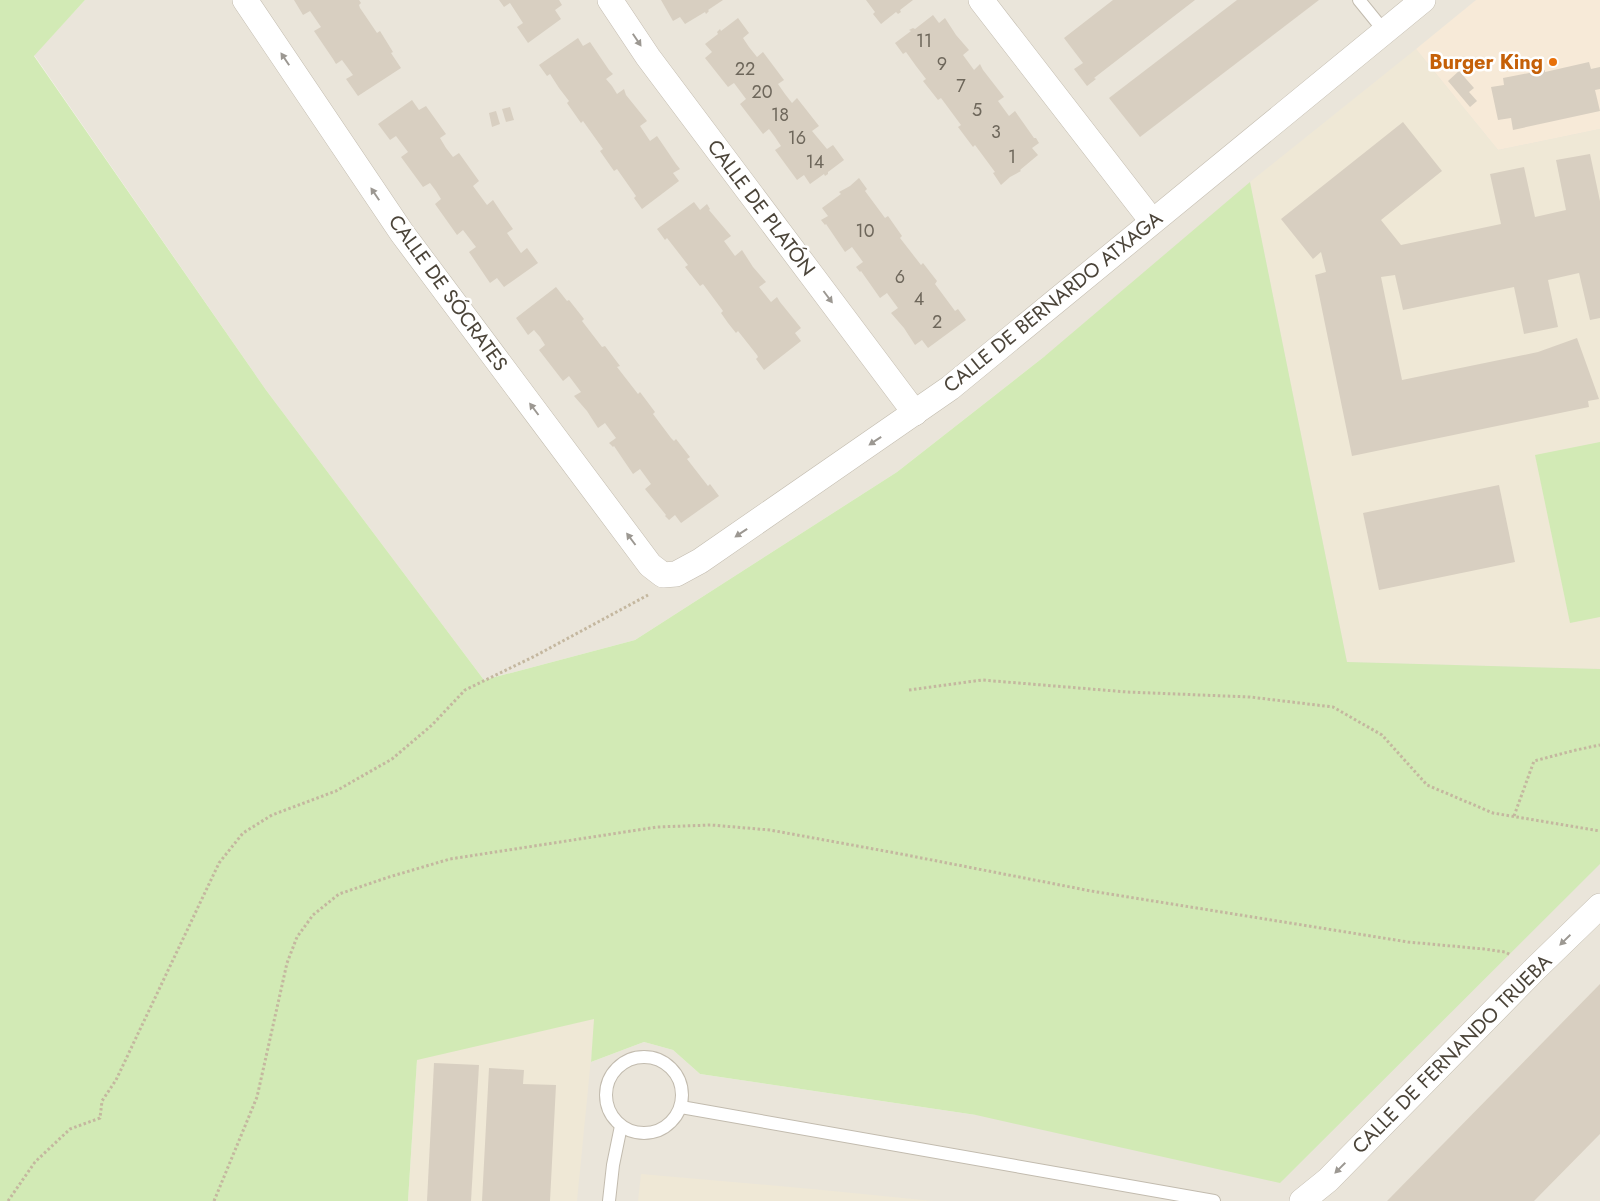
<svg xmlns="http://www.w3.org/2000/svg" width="1600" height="1201" viewBox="0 0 1600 1201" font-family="Jost,sans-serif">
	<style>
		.residential { fill: #eae5da }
		.commercial { fill: #f7ead8 }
		.education { fill: #efe8d6 }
		.green { fill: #d2eab5 }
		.building { fill: #d8cfc1 }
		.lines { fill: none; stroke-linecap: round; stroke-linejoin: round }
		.service-casing { stroke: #c2bbae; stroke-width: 14 }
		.minor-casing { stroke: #c2bbae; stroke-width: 26 }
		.path { stroke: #c4b79f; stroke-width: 3; stroke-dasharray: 2.5 2.5; stroke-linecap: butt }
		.service { stroke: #fff; stroke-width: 12 }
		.minor { stroke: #fff; stroke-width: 25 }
		.oneway { fill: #9c9892 }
		.food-dot { fill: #e8710a; stroke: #fff; stroke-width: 2 }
		.labels { text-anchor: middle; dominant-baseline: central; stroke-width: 5; stroke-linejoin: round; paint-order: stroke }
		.number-label { font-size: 18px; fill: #6e675b }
		.food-label { font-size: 20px; font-weight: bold; fill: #c56008; stroke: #fff; text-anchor: end }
		.street-label { font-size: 20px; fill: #4b4439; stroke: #fff }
	</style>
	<rect width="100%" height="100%" fill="#f6f3ec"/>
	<polygon class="residential" points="85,0 1600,0 1600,1201 408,1201 595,1018 591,1062 644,1042 673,1050 700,1074 976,1115 1045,356 897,472 635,640 484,680 266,390 34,55"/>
	<polygon class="commercial" points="1476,0 1600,0 1600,129 1498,150 1416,49"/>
	<g class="education">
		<polygon points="1416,49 1498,150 1600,129 1600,669 1347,662 1250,182"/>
		<polygon points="595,1018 577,1201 408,1201 417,1059"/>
		<polygon points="641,1174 812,1189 933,1201 638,1201"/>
	</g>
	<g class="green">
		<polygon points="0,0 85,0 34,56 266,390 484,680 635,640 897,472 1045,356 1250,182 1347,662 1600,669 1600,864 1280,1183 976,1115 700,1074 673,1050 644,1042 591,1062 594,1019 417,1060 408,1201 0,1201"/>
		<polygon points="1600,442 1600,617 1570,623 1535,455"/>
	</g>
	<g class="building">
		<polygon points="294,0 359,0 361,3 359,5 360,8 377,33 380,31 393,52 391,53 401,68 358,96 346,79 353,75 342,60 336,64 333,59 314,31 321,27 310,11 303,15"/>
		<polygon points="499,0 559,0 562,5 555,10 561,19 528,43 517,27 523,23 510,3 504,7"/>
		<polygon points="661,0 723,0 708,10 709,11 706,14 705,12 685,24 680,17 673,21"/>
		<polygon points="866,0 913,0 900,10 901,12 898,14 896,12 881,24 873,14 875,12"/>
		<polygon points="1113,0 1195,0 1094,78 1096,79 1087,86 1074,69 1083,63 1064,38"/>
		<polygon points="1237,0 1319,0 1140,137 1109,98"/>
		<polygon points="933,15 939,23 945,18 956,35 969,50 963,55 974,70 980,64 983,70 1004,97 998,101 1009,116 1015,111 1034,138 1036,138 1039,143 1032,148 1038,155 1020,170 1021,171 1010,177 1001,185 993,173 995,172 975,145 973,147 958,127 961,125 941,98 938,100 923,81 926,79 916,66 906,52 903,54 895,43 911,31 909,30 913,28 915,29"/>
		<polygon points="738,18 749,33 743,38 749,47 757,57 763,52 784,80 778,84 785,94 792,103 797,98 819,126 812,131 827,149 833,145 844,160 828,172 828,174 825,176 824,174 810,184 804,175 797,180 775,150 781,146 775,137 769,129 763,134 740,104 746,99 734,83 728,87 705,58 712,52 705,44 718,34 717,32 720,29 721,31"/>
		<polygon points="578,38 583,46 590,42 609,70 613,74 606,79 612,86 617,94 624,89 626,95 647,121 640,126 650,141 657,136 676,164 680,169 673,173 679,181 642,209 634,198 636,196 617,169 614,171 600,151 603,149 583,121 581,123 567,103 569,101 559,88 550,74 547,76 539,65"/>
		<polygon points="1589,62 1591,69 1600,67 1600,89 1595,90 1600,111 1513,130 1511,118 1498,120 1491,87 1504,85 1503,78 1545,70 1545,72"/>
		<polygon points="1459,71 1474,88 1469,92 1477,101 1470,107 1448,81"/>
		<polygon points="412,100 419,110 426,106 446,134 440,138 446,148 453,157 459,153 479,181 473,186 487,205 493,200 503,215 513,229 507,233 521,253 527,248 538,263 504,287 497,278 490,283 469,252 476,247 463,230 457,235 435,204 441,199 436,191 430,183 423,187 401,157 408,152 396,136 390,140 378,124"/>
		<polygon points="510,107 514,120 506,122 502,109"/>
		<polygon points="496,111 500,124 492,127 489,113"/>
		<polygon points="1403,122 1442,171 1381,220 1401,245 1501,224 1490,174 1524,167 1535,217 1566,210 1556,160 1590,154 1600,201 1600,318 1590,320 1579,273 1548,280 1558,327 1524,334 1514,287 1403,310 1395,275 1381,277 1402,380 1538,352 1577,338 1599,399 1588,401 1589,407 1352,456 1315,275 1326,272 1321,252 1313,259 1281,219"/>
		<polygon points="859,178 867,189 865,191 885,218 888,216 902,236 900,238 921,265 923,263 937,281 935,284 955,311 958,309 966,320 928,348 922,340 915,345 904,328 891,313 898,308 887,293 880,298 861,271 860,272 856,267 863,262 852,247 845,252 826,224 825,225 821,220 828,216 822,208 841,194 839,192 850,186"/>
		<polygon points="694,202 700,210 707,204 710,209 709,210 731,236 724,241 735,256 742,250 753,267 766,282 759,287 771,302 777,297 780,302 801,328 795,333 801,341 764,370 756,359 758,357 757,355 738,331 736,333 728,323 721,313 723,311 703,284 700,286 685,267 688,265 667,238 665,240 657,229"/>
		<polygon points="556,287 567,301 569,300 584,319 582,321 602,347 605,346 620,366 617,367 638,394 640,392 655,412 653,414 671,438 674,441 676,439 690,457 687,459 708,486 710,484 719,496 681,523 675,515 669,520 665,516 666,515 645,489 651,484 640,469 633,474 614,446 613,447 609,443 616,438 605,423 598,428 587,411 574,396 581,392 569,376 563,381 539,350 545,345 540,337 534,330 528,335 516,318"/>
		<polygon points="1499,485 1515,562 1379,590 1363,513"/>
		<polygon points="1600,984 1600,1134 1534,1201 1387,1201"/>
		<polygon points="434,1063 479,1065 471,1201 427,1201"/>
		<polygon points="489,1068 524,1070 523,1084 556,1085 550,1201 482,1201"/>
	</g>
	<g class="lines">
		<defs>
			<g id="service">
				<polyline points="1359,0 1385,32"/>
				<circle cx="644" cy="1095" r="38"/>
				<polyline points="681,1107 1214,1201"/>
				<polyline points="609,1201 613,1165 621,1126"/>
			</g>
			<g id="minor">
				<polyline points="245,0 402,233 650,565 663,575 676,574 700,561 950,388 1423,0"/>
				<polyline points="610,0 648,57 915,413"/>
				<polyline points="981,0 1152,221"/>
				<polyline points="1302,1201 1328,1180 1536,968 1600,906"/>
			</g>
		</defs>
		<use href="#service" class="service-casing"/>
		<use href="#minor" class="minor-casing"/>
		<g class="path">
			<polyline points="909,690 982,680 1127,692 1250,697 1333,707 1382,735 1427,785 1493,813 1600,831"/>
			<polyline points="1514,816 1534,761 1576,750 1600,745"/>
			<polyline points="8,1201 35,1162 70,1129 100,1118 102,1101 116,1080 219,863 243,833 272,815 336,791 392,759 432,725 465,690 535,656 648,595"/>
			<polyline points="214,1201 257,1097 287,963 297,937 313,915 339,894 389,877 450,859 657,827 711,825 770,830 901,854 1091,891 1408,942 1484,949 1505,952 1511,955"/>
		</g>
		<use href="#service" class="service"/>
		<use href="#minor" class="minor"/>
	</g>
	<defs><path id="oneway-solid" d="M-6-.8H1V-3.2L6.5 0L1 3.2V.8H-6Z" transform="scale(1.25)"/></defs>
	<g class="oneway">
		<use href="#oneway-solid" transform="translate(637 40) rotate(56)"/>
		<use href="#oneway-solid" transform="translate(285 59) rotate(-124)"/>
		<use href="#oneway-solid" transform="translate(375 194) rotate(-124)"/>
		<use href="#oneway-solid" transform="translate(828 297) rotate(53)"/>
		<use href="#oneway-solid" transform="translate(534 409) rotate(-127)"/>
		<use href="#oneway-solid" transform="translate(875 441) rotate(146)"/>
		<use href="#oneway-solid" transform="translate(741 533) rotate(146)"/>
		<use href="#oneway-solid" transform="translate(631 539) rotate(-127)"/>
		<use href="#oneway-solid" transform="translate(1565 940) rotate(136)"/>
		<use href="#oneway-solid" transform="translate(1340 1168) rotate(135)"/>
	</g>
	<circle class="food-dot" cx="1553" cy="62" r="5"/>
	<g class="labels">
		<g class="number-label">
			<text x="924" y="41">11</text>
			<text x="942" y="64">9</text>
			<text x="745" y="69">22</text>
			<text x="961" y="86">7</text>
			<text x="762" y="92">20</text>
			<text x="977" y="110">5</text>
			<text x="780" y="115">18</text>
			<text x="996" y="132">3</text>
			<text x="797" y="138">16</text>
			<text x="1012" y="157">1</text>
			<text x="815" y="162">14</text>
			<text x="865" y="231">10</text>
			<text x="900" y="277">6</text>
			<text x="919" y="299">4</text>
			<text x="937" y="322">2</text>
		</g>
		<g class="food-label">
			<text x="1543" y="62">Burger King</text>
		</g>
		<g class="street-label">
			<text transform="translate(761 208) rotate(53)">CALLE DE PLATÓN</text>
			<text transform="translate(448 293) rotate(54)">CALLE DE SÓCRATES</text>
			<text transform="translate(1053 302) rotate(-39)">CALLE DE BERNARDO ATXAGA</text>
			<text transform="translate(1452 1054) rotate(-45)">CALLE DE FERNANDO TRUEBA</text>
		</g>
	</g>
</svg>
